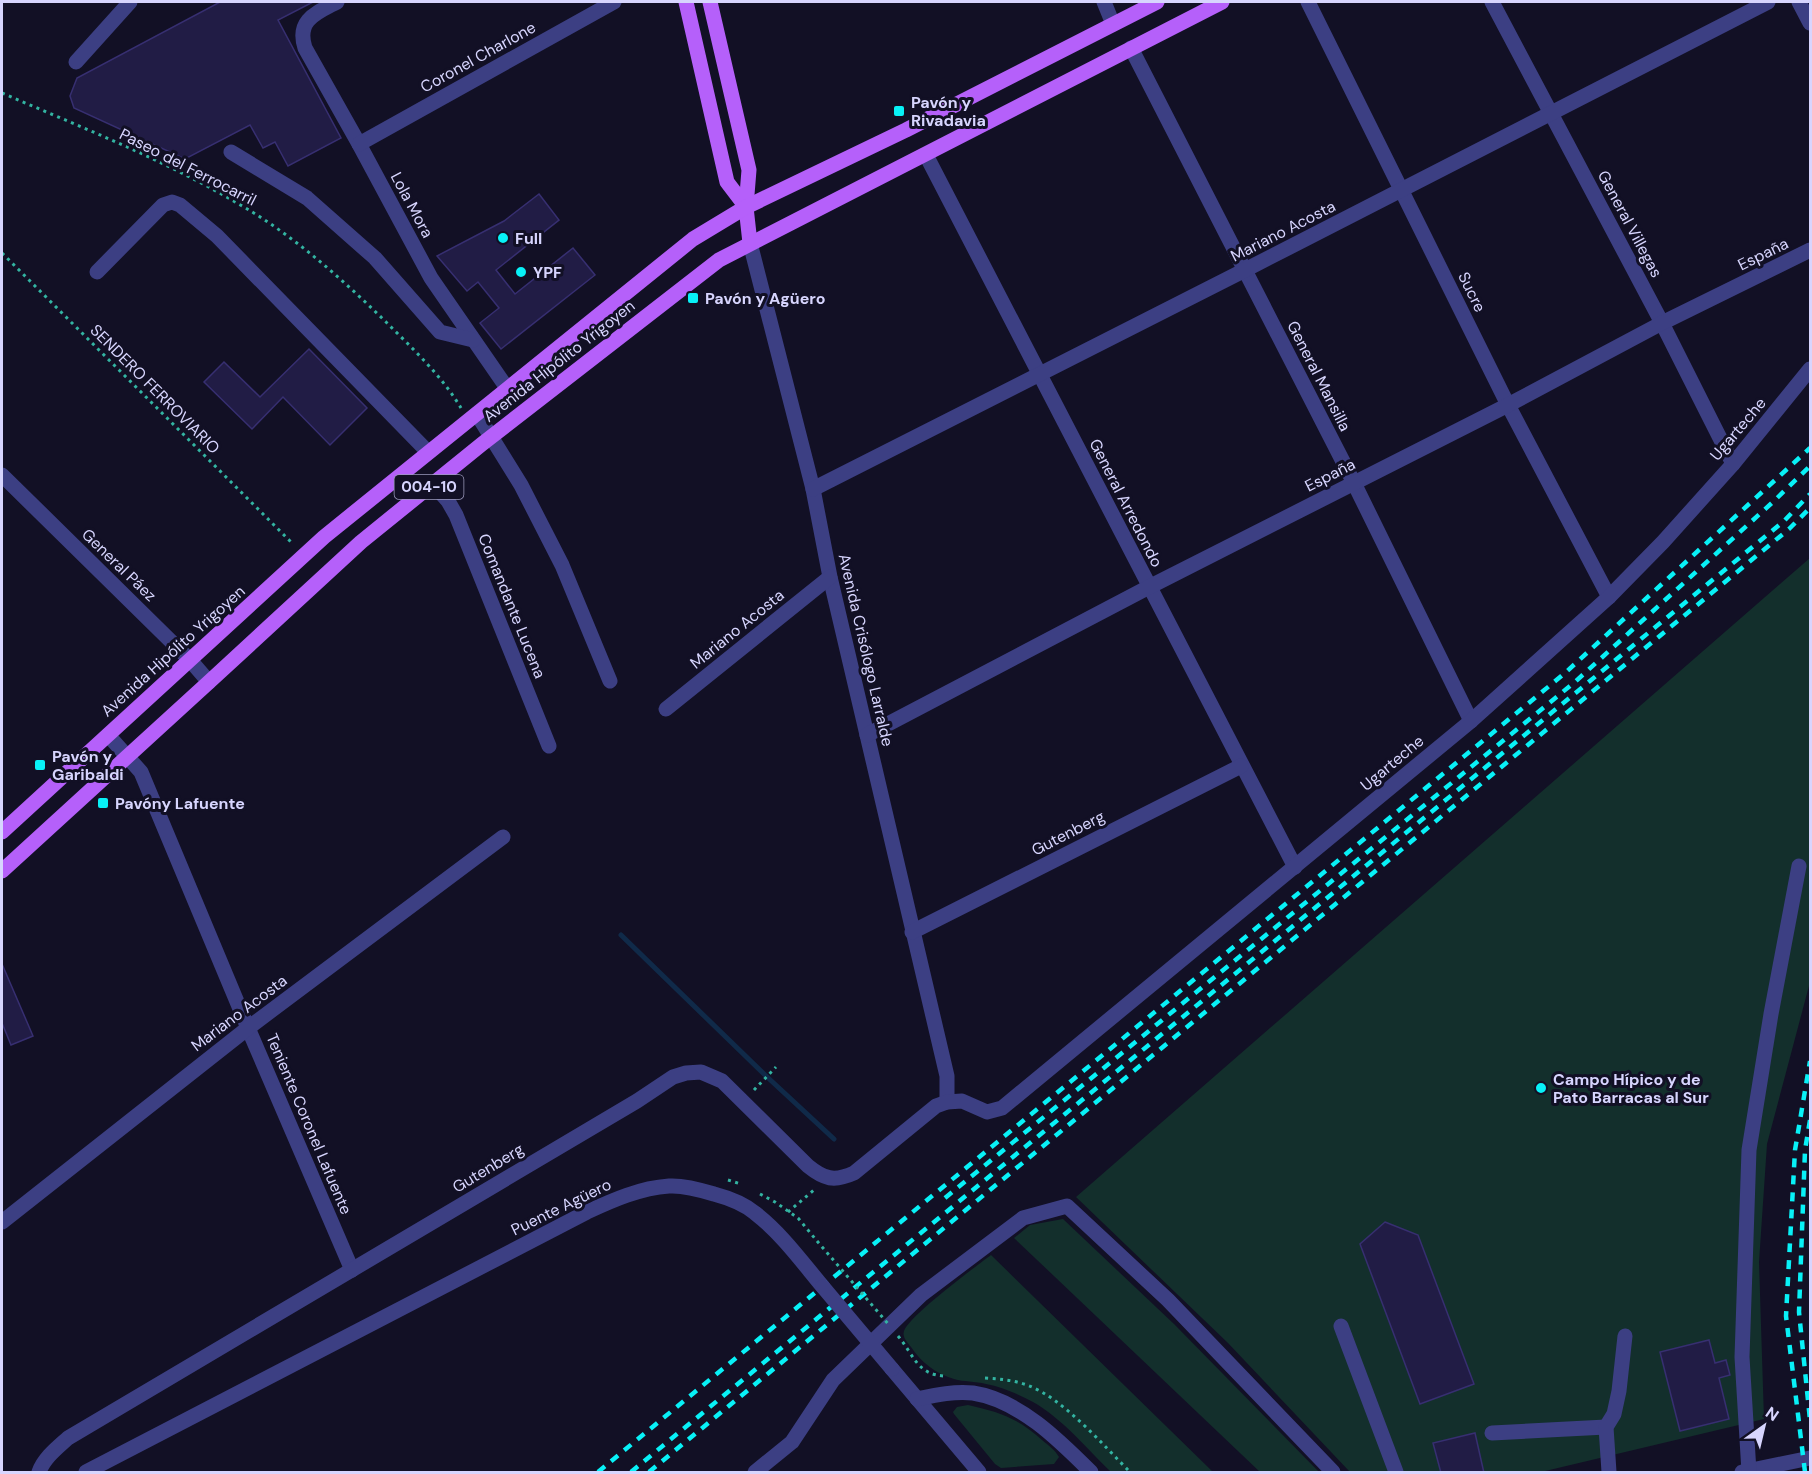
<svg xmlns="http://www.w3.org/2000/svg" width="1812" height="1474" viewBox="0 0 1812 1474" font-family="'DM Sans',sans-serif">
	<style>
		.green { fill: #132f2c }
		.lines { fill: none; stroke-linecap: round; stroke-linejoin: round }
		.stream { stroke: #102a49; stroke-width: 5 }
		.building { fill: #211c45; stroke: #372f71; stroke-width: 1.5 }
		.path { stroke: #33b4a2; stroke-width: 3; stroke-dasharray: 3 4.5; stroke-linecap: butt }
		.minor { stroke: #3c3f83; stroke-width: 15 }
		.major { stroke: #b560fa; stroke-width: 15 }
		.rail { stroke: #08f1f7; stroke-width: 4.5; stroke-dasharray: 9 8; stroke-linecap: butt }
		.path-bridge { stroke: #33b4a2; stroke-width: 3; stroke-dasharray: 3 4.5; stroke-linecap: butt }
		.minor-bridge { stroke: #3c3f83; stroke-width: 15 }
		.poi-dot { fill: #08f1f7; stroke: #121025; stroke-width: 2 }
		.labels { text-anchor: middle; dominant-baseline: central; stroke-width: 6; stroke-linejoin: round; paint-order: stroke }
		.shield { fill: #121025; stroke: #9c9abd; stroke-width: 1.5 }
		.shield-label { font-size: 15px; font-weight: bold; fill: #d7d5fe }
		.street-label { font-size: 16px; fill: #d7d5fe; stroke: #121025 }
		.poi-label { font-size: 16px; font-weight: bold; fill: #d7d5fe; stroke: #121025; text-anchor: start }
	</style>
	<rect width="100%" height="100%" fill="#121025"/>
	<g class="green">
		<polygon points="1810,558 1810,982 1767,1144 1759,1262 1764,1419 1541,1472 1350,1472 1228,1343 1076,1197"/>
		<polygon points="1063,1219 1174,1324 1319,1472 1260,1472 1014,1238 1030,1225"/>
		<path d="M991 1255 1213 1472H1111C1087 1449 1063 1419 1033 1402 1018 1394 1002 1387 986 1384 975 1381 964 1382 954 1379 936 1374 921 1362 911 1347 907 1342 902 1337 904 1331 909 1316 975 1267 991 1255Z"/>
		<path d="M968 1405C999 1412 1018 1418 1042 1440 1048 1445 1055 1450 1059 1457L1054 1464 1001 1468 995 1464 954 1414 953 1412 957 1407Z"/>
	</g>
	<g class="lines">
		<polyline class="stream" points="621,935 765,1075 834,1139"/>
	</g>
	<g class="building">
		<polygon points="220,2 313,2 278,20 341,138 288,166 275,142 263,148 250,125 185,159 74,108 70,96 77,78"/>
		<polygon points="539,194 559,220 496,270 515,294 573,248 595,275 501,349 480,323 499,308 478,282 467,291 437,256 504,221"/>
		<polygon points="309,349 367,408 330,445 283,397 252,429 204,382 224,362 260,397"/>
		<polygon points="2,964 33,1036 11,1045 2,1023"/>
		<polygon points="1385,1222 1418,1235 1474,1384 1420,1404 1360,1244"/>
		<polygon points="1709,1340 1715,1363 1726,1360 1730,1375 1719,1378 1729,1419 1680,1431 1660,1352"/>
		<polygon points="1475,1433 1484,1473 1441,1473 1433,1443"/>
	</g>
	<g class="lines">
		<g class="path">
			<path d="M2 93C81 127 162 159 237 203 292 234 341 278 386 322 412 348 442 376 461 408"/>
			<polyline points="2,253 291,542"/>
			<polyline points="754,1090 776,1067"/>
			<polyline points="728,1180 741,1184"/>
			<polyline points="760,1194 775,1202 798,1218 817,1241"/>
			<polyline points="788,1212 814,1190"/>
			<path d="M898 1336C914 1355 917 1375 945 1376"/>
			<path d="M985 1378C1000 1379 1013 1380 1027 1385 1063 1398 1103 1445 1130 1472"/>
		</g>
		<g class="minor">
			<path d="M337 2C316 13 296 20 305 48L359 144 431 278 507 388"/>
			<polyline points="1104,2 1113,24"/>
			<polyline points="1308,2 1508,405 1609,597"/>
			<polyline points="1492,2 1662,323 1733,464"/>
			<polyline points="1799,2 1810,23"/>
			<polyline points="1131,48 1354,483 1471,721"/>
			<polyline points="76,62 130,2"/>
			<polyline points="359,144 614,2"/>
			<polyline points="231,152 307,198 375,258 440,332 473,340"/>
			<polyline points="926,155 1295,867"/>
			<polyline points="750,243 813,489 830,577 947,1076 947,1102"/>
			<polyline points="97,272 163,205 172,202 180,205 217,236 428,452"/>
			<polyline points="477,414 521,485 562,565 610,681"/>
			<polyline points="2,475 190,660 209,682"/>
			<polyline points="433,484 448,501 456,515 549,746"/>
			<polyline points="813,489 1245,270 1768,2"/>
			<polyline points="666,709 830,577"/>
			<polyline points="108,735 141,772 248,1028 352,1270"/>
			<polyline points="867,735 1149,587 1508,405 1662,323 1810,250"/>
			<polyline points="912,932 1241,766"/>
			<polyline points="2,1222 248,1028 503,837"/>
			<polyline points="1341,1326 1396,1472"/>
			<polyline points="892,1369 979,1472"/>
			<path d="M917 1399C936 1395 954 1391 973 1393 1019 1400 1059 1440 1091 1472"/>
			<polyline points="1492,1433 1606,1427"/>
			<path d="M39 1472C44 1458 57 1448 68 1438L637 1101 673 1077 686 1073 701 1072 722 1081 808 1166C824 1179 834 1182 854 1173L936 1106 947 1102 962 1101 987 1112 1002 1108 1471 721 1609 597 1663 542 1733 464 1810 369"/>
			<path d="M86 1472 587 1212C613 1200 640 1188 669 1186 684 1185 701 1190 714 1194 729 1198 743 1203 755 1213 782 1234 802 1262 823 1287"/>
			<polyline points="755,1472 792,1442 833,1380 921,1295 1023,1218 1067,1206 1168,1300 1333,1472"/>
			<polyline points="1609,1472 1606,1427 1614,1414 1619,1391 1625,1336"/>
			<polyline points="1742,1472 1810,1458"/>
			<polyline points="1749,1472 1742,1357 1749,1150 1771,1014 1799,866"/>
		</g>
		<g class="major">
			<polyline points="686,2 727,182 746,207"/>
			<polyline points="710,2 749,170 746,207 750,243"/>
			<polyline points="2,832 324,537 693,239 746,207 906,130 1157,2"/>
			<polyline points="2,871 209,682 361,542 482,444 719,260 1222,2"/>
		</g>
		<g class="rail">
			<polyline points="1810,1120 1805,1150 1799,1312 1810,1420"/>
			<polyline points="945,1198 1576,681 1774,501 1810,466"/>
			<polyline points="598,1472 1565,673 1810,448"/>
			<polyline points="631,1472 1784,521 1810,494"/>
			<polyline points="649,1472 1789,529 1810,508"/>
			<polyline points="1805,1472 1786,1316 1795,1150 1810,1061"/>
		</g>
		<polyline class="path-bridge" points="817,1241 890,1326"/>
		<polyline class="minor-bridge" points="823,1287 892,1369"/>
	</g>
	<g class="poi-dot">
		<rect x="893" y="105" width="12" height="12" rx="3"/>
		<circle cx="503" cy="238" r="6"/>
		<circle cx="521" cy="272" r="6"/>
		<rect x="687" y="292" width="12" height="12" rx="3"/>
		<rect x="34" y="759" width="12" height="12" rx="3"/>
		<rect x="97" y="797" width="12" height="12" rx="3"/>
		<circle cx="1541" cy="1088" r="6"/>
	</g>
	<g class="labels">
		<rect class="shield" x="394.5" y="475" width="69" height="24" rx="4.5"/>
		<g class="shield-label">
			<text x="429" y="487">004-10</text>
		</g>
		<g class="street-label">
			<text transform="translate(478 57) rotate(-29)">Coronel Charlone</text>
			<text transform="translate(188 167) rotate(27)">Paseo del Ferrocarril</text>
			<text transform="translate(412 205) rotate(62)">Lola Mora</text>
			<text transform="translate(1630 224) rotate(62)">General Villegas</text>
			<text transform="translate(1283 231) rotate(-27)">Mariano Acosta</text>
			<text transform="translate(1763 254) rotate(-26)">España</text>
			<text transform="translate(1472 292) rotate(64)">Sucre</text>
			<text transform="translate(559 361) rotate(-38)">Avenida Hipólito Yrigoyen</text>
			<text transform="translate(1319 376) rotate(63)">General Mansilla</text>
			<text transform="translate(155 389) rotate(45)">SENDERO FERROVIARIO</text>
			<text transform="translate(1738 429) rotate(-50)">Ugarteche</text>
			<text transform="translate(1330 475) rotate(-27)">España</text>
			<text transform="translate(1126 503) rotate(63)">General Arredondo</text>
			<text transform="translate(119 565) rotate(44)">General Páez</text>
			<text transform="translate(512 606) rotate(68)">Comandante Lucena</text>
			<text transform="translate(737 629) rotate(-39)">Mariano Acosta</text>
			<text transform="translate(866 650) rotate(77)">Avenida Crisólogo Larralde</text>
			<text transform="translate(173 651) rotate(-42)">Avenida Hipólito Yrigoyen</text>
			<text transform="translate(1392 763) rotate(-40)">Ugarteche</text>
			<text transform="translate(1068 833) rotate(-27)">Gutenberg</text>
			<text transform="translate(239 1013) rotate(-37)">Mariano Acosta</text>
			<text transform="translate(309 1124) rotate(67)">Teniente Coronel Lafuente</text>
			<text transform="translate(488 1168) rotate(-31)">Gutenberg</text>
			<text transform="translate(561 1207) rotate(-26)">Puente Agüero</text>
		</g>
		<g class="poi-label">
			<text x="911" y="102">Pavón y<tspan x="911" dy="18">Rivadavia</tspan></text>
			<text x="515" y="238">Full</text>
			<text x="533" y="272">YPF</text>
			<text x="705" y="298">Pavón y Agüero</text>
			<text x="52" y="756">Pavón y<tspan x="52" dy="18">Garibaldi</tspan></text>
			<text x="115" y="803">Pavóny Lafuente</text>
			<text x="1553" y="1079">Campo Hípico y de<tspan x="1553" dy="18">Pato Barracas al Sur</tspan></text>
		</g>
	</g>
	<rect width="1812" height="1474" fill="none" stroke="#d7d5fe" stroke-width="6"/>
	<g transform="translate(1764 1426) rotate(34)" stroke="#121025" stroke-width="4.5" paint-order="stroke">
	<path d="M0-4.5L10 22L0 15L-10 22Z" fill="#d7d5fe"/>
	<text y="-9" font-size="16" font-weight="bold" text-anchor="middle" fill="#d7d5fe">N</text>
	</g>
</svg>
